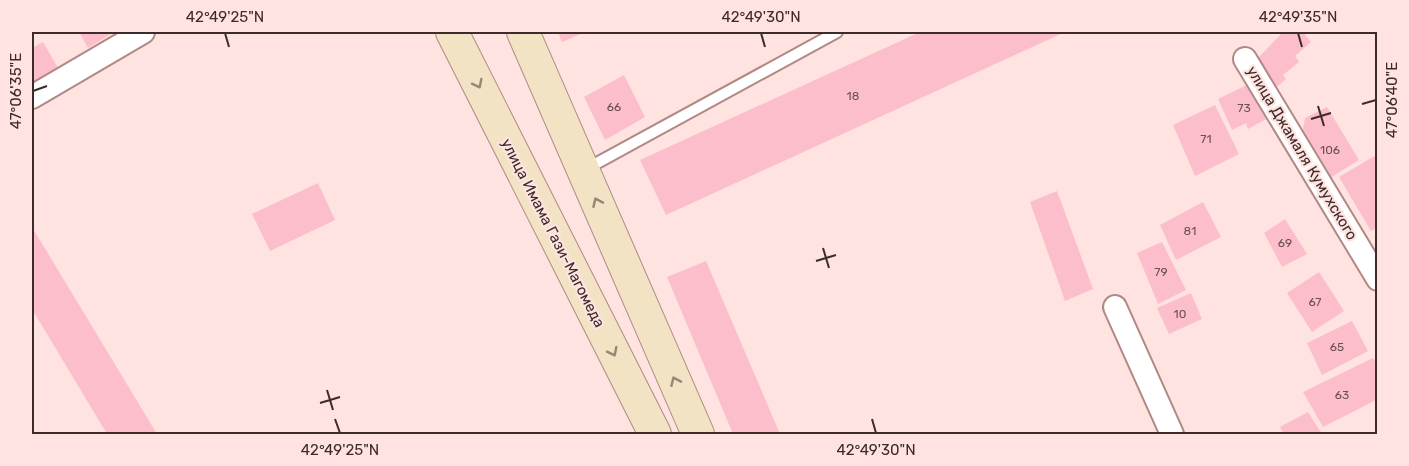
<svg xmlns="http://www.w3.org/2000/svg" width="1409" height="466" viewBox="0 0 1409 466" font-family="Rubik,sans-serif">
	<style>
		.building { fill: #fcbecb }
		.lines { fill: none; stroke-linecap: round; stroke-linejoin: round }
		.lane-casing { stroke: #b18884; stroke-width: 14 }
		.street-casing { stroke: #b18884; stroke-width: 26 }
		.secondary-casing { stroke: #b18884; stroke-width: 34 }
		.lane { stroke: #fff; stroke-width: 10 }
		.street { stroke: #fff; stroke-width: 22 }
		.secondary { stroke: #f1e3c3; stroke-width: 32 }
		.oneway { stroke: #968776 }
		.ticks { fill: none; stroke: #3c2b2a; stroke-width: 2 }
		.labels { text-anchor: middle; dominant-baseline: central; stroke-width: 4.5; stroke-linejoin: round; paint-order: stroke }
		.number-label { font-size: 12px; fill: #6c5052 }
		.street-label { font-size: 15px; fill: #3c2b2a; stroke: #fee3e0 }
		.neatline { fill: none; stroke: #3c2b2a; stroke-width: 2 }
		.ticks-label { font-size: 15px; text-anchor: middle; fill: #3c2b2a }
	</style>
	<rect width="100%" height="100%" fill="#fee3e0"/>
	<g class="building">
		<polygon points="79,32 114,32 88,48"/>
		<polygon points="558,32 585,32 562,42"/>
		<polygon points="920,32 1065,32 666,215 640,160"/>
		<polygon points="1283,32 1303,32 1311,42 1295,56 1299,62 1283,75 1286,79 1272,91 1255,61"/>
		<polygon points="43,42 58,68 32,83 32,48"/>
		<polygon points="624,75 645,117 605,140 584,97"/>
		<polygon points="1253,82 1270,117 1248,129 1246,123 1232,130 1218,99"/>
		<polygon points="1215,105 1239,154 1195,176 1173,125"/>
		<polygon points="1327,107 1359,160 1325,181 1301,140 1305,118"/>
		<polygon points="1378,154 1378,227 1371,231 1339,177"/>
		<polygon points="318,183 335,220 270,251 252,214"/>
		<polygon points="1057,191 1093,289 1065,301 1030,202"/>
		<polygon points="1203,202 1221,237 1176,260 1160,225"/>
		<polygon points="1285,219 1307,254 1282,267 1264,233"/>
		<polygon points="32,227 157,434 107,434 32,309"/>
		<polygon points="1162,242 1186,290 1158,304 1137,253"/>
		<polygon points="706,261 780,434 733,434 667,277"/>
		<polygon points="1319,272 1344,311 1312,332 1287,293"/>
		<polygon points="1191,293 1202,319 1169,334 1157,308"/>
		<polygon points="1352,321 1368,351 1322,375 1307,343"/>
		<polygon points="1373,358 1378,366 1378,399 1323,427 1303,392"/>
		<polygon points="1308,412 1322,434 1284,434 1280,427"/>
	</g>
	<g class="lines">
		<defs>
			<polyline id="lane" points="586,169 837,32"/>
			<g id="street">
				<polyline points="1245,59 1378,279"/>
				<polyline points="32,97 143,32"/>
				<polyline points="1115,307 1172,434"/>
			</g>
			<g id="secondary">
				<polyline points="452,32 655,434"/>
				<polyline points="523,32 698,434"/>
			</g>
		</defs>
		<use href="#lane" class="lane-casing"/>
		<use href="#street" class="street-casing"/>
		<use href="#secondary" class="secondary-casing"/>
		<use href="#lane" class="lane"/>
		<use href="#street" class="street"/>
		<use href="#secondary" class="secondary"/>
	</g>
	<defs><path id="oneway-chevron" d="M-2-3.5L2.5 0L-2 3.5" fill="none" stroke-width="1.6" stroke-linecap="round" stroke-linejoin="round" transform="scale(1.5)"/></defs>
	<g class="oneway">
		<use href="#oneway-chevron" transform="translate(478 84) rotate(63)"/>
		<use href="#oneway-chevron" transform="translate(597 202) rotate(-114)"/>
		<use href="#oneway-chevron" transform="translate(613 352) rotate(63)"/>
		<use href="#oneway-chevron" transform="translate(675 381) rotate(-114)"/>
	</g>
	<path class="ticks" d="M225 33 229 47M761 33 765 47M1298 33 1302 47M33 91 47 86M1362 104 1376 100M1318 106 1324 126M1311 119 1331 113M823 248 829 268M816 261 836 255M327 390 333 410M320 403 340 397M335 419 340 433M872 419 876 433"/>
	<g class="labels">
		<g class="number-label">
			<text x="853" y="96">18</text>
			<text x="614" y="107">66</text>
			<text x="1244" y="108">73</text>
			<text x="1206" y="139">71</text>
			<text x="1330" y="150">106</text>
			<text x="1190" y="231">81</text>
			<text x="1285" y="243">69</text>
			<text x="1161" y="272">79</text>
			<text x="1315" y="302">67</text>
			<text x="1180" y="314">10</text>
			<text x="1337" y="347">65</text>
			<text x="1342" y="395">63</text>
		</g>
		<g class="street-label">
			<text transform="translate(1302 153) rotate(59)">улица Джамаля Кумухского</text>
			<text transform="translate(553 233) rotate(63)">улица Имама Гази-Магомеда</text>
		</g>
	</g>
	<rect width="1409" height="466" fill="none" stroke="#fee3e0" stroke-width="66"/>
	<rect x="33" y="33" width="1343" height="400" class="neatline"/>
	<g class="ticks-label">
		<text x="225" y="22">42°49'25"N</text>
		<text x="761" y="22">42°49'30"N</text>
		<text x="1298" y="22">42°49'35"N</text>
		<text transform="translate(16 91) rotate(-90)" y="5">47°06'35"E</text>
		<text transform="translate(1392 100) rotate(-90)" y="5">47°06'40"E</text>
		<text x="340" y="455">42°49'25"N</text>
		<text x="876" y="455">42°49'30"N</text>
	</g>
</svg>
